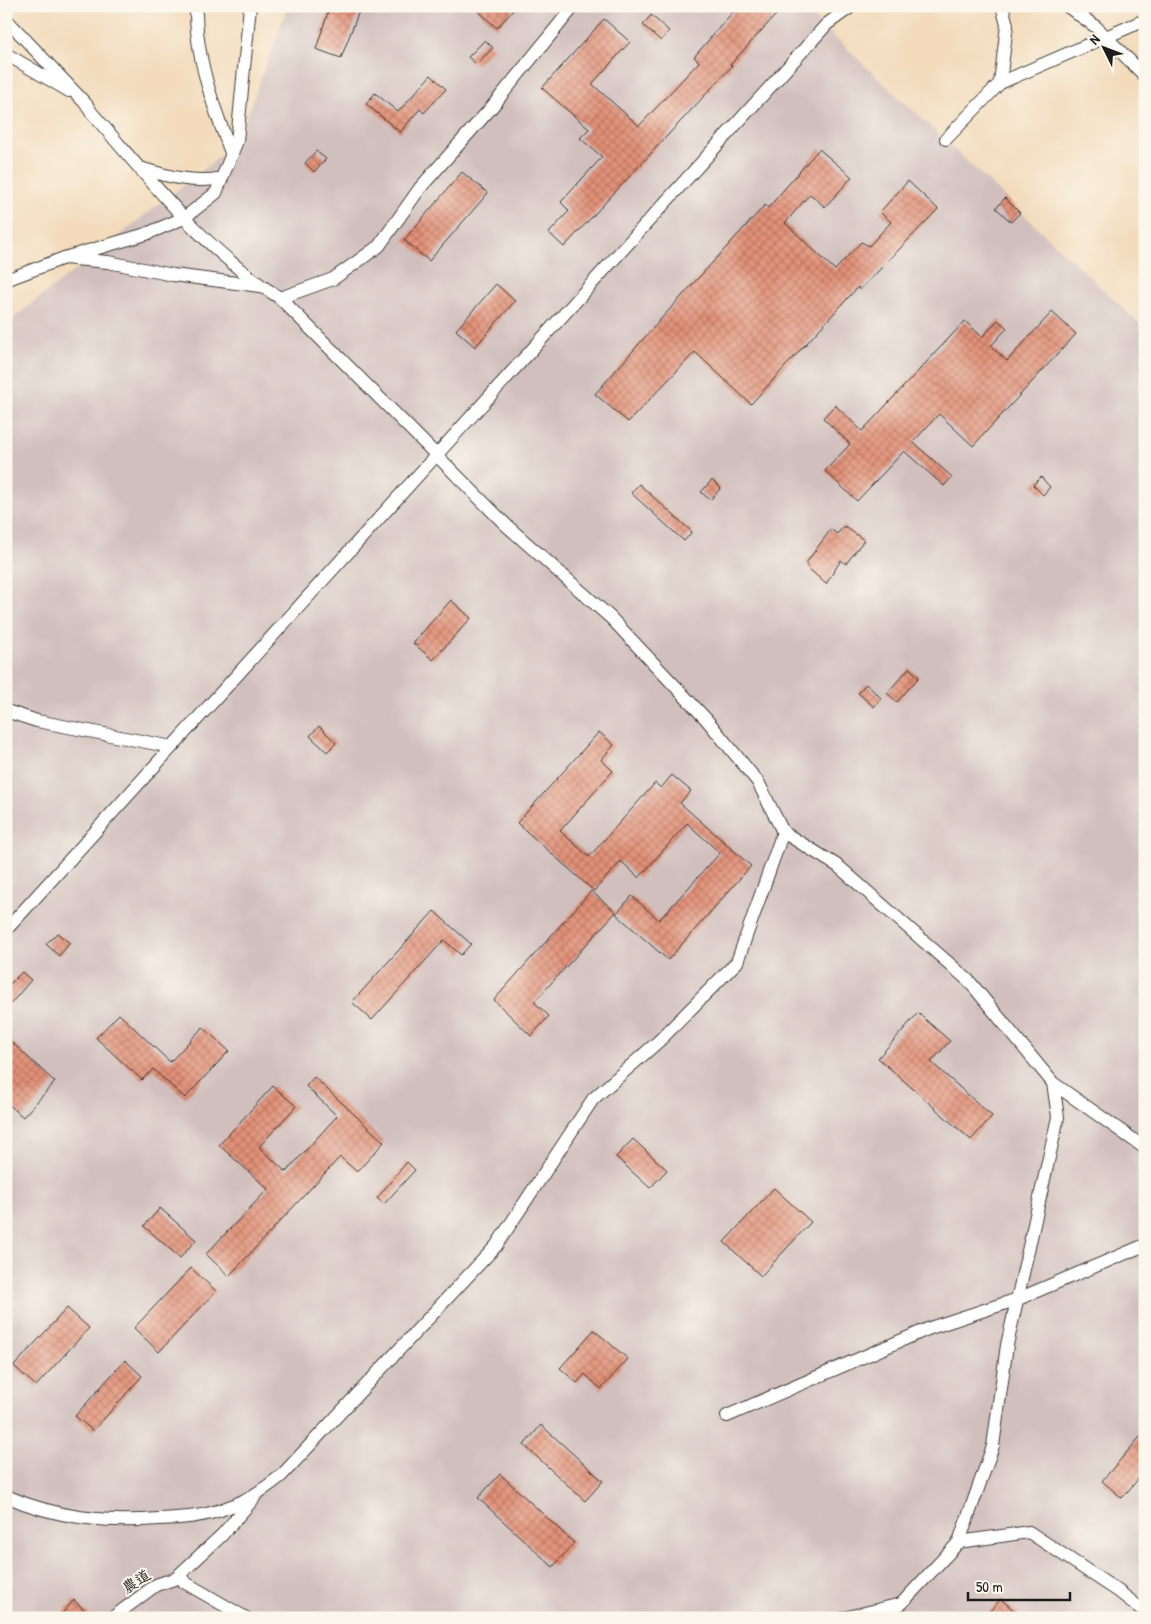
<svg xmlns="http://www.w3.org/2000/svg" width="1151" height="1624" viewBox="0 0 1151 1624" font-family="'Patrick Hand','LXGW WenKai TC',sans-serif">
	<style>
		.industrial { fill: #d1bfbd }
		.building { fill: url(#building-cross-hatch) }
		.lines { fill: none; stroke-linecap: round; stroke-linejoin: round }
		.minor-casing { stroke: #3c3934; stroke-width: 14 }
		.minor { stroke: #fff; stroke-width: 12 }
		.labels { text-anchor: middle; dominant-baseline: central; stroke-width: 4; stroke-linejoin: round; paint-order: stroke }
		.street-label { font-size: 15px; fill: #1c1c1c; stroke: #fbf7ec }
	</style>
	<defs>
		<pattern id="building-cross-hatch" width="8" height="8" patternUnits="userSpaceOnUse" patternTransform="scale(1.25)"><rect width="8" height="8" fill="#e39178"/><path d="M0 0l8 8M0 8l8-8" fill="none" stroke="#b77662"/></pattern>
	</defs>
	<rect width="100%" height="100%" fill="#fbf7ec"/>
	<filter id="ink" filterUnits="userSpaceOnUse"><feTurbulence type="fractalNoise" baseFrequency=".02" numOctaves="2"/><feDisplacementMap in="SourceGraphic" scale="10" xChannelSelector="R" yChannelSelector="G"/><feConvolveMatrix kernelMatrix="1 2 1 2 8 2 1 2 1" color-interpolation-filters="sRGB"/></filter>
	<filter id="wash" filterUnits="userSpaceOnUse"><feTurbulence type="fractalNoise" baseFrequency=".0096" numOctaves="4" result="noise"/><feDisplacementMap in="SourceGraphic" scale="20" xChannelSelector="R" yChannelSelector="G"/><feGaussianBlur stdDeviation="1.12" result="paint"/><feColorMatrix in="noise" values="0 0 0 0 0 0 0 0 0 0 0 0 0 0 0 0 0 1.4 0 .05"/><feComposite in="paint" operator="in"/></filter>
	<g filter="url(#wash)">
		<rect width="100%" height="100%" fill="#f3dbbc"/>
		<polygon class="industrial" points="288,6 802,6 1145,329 1145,1618 6,1618 6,324 237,143"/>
		<g id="blocks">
			<g class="building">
				<polygon points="330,6 361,6 341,58 316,49"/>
				<polygon points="473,6 517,6 497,28"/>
				<polygon points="738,6 784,6 730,65 732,66 564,247 549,233 569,211 561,202 602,157 580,138 589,129 542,88 604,19 630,42 592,84 639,126 699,62 694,57"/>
				<polygon points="651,15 669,31 661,41 643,25"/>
				<polygon points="485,40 493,48 476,64 468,57"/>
				<polygon points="431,75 446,89 424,113 420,109 400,132 366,104 375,93 398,112"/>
				<polygon points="819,149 852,177 825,207 810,194 785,223 835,270 861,242 869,246 891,222 880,212 908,181 938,209 860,290 858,287 751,404 695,352 628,422 595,394 660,320 765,205 768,208"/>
				<polygon points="316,151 326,159 314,172 305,163"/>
				<polygon points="462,172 488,193 429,261 404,240"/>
				<polygon points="1005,198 1020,213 1011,222 996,208"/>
				<polygon points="496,284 515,301 475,347 456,330"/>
				<polygon points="1052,312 1076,334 973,446 939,414 913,442 952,477 944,486 904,451 857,501 825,471 850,444 823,418 835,405 862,431 965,321 982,337 998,320 1007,328 991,346 1007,361"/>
				<polygon points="1041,477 1050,487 1043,495 1033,485"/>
				<polygon points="712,480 721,488 710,500 701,492"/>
				<polygon points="639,484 692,532 684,541 631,493"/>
				<polygon points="844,526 864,540 846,564 841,560 826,584 808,568 806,563 831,529 837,534"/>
				<polygon points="451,600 471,618 433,660 413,643"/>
				<polygon points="909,668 919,677 897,702 887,693"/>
				<polygon points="866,684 881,698 874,707 858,693"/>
				<polygon points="319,726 336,743 327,752 310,736"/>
				<polygon points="599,732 614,745 601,760 613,771 560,831 589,857 655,783 661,788 672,775 691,791 680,803 751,866 668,960 616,914 632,896 659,920 720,853 687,823 639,878 621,861 594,891 517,823"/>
				<polygon points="591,891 616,912 534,1002 549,1016 531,1036 494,1000"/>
				<polygon points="434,911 471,944 461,955 444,940 372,1020 352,1002"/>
				<polygon points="57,933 70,943 59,956 46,944"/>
				<polygon points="22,972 31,980 6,1009 6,988"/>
				<polygon points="918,1013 950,1041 931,1062 992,1116 971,1140 878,1058"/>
				<polygon points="119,1014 170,1062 203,1027 229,1051 185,1098 153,1069 142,1080 96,1038"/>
				<polygon points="6,1037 55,1082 23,1117 6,1102"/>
				<polygon points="314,1077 384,1142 357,1172 340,1157 229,1276 206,1254 268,1189 219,1145 273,1086 296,1106 259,1147 286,1172 337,1116 306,1086"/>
				<polygon points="633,1139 667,1170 650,1188 616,1157"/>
				<polygon points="407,1162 415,1170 384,1204 377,1198"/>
				<polygon points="774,1188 811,1222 761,1276 724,1242"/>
				<polygon points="160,1208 196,1240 180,1258 144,1226"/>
				<polygon points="191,1268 216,1291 159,1352 134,1328"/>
				<polygon points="67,1308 89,1328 36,1386 14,1366"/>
				<polygon points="594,1330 628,1359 601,1389 585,1374 577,1383 560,1368"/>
				<polygon points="125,1360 142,1376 93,1431 75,1416"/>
				<polygon points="541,1425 603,1481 585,1501 524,1445"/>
				<polygon points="1145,1431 1145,1471 1122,1498 1102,1481"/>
				<polygon points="500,1474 574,1543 553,1567 478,1498"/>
				<polygon points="1001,1599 1022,1618 984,1618"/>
				<polygon points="74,1600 93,1618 58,1618"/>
			</g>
		</g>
	</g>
	<g filter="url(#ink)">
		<use href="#blocks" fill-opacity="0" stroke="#3c3934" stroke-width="1"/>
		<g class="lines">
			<defs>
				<g id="minor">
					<path d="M196 6C195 57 214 109 232 155"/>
					<polyline points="1067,6 1096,27 1145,76"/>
					<polyline points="1077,14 1091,6"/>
					<path d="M6 19 86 104 91 112C149 178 204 251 280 298L506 525 611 618 706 719 758 782 783 832 838 866 969 981 1053 1083 1145 1148"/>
					<polyline points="6,54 69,91"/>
					<polyline points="1000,83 1145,20"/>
					<polyline points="946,139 1000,83 1007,25 1002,6"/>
					<path d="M140 168C166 176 195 184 222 178"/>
					<polyline points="64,258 146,234 184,218 216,193 237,141 250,6"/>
					<polyline points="6,280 64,258 108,262 173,275 260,286"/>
					<polyline points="280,298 333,279 379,246 420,188 491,108 574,6"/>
					<polyline points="6,711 37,721 172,747"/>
					<polyline points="6,930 827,24 852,6"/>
					<polyline points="727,1416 930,1328 1018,1299 1145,1245"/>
					<path d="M6 1496C56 1518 105 1523 159 1519 182 1518 204 1517 226 1508 247 1501 265 1489 282 1475L496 1246 593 1099 660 1040 737 962 783 832"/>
					<polyline points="959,1542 993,1446 1007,1345 1058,1117 1053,1083"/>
					<polyline points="112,1618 156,1585 180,1577"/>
					<polyline points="246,1618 184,1582 180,1574 222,1535 254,1498"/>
					<polyline points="844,1618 901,1604 959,1542 1029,1532 1118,1591 1145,1612"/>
				</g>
			</defs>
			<use href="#minor" class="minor-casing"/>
			<use href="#minor" class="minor"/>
		</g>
	</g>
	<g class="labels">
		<g class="street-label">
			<text transform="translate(136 1581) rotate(-33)">農道</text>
		</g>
	</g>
	<rect width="1151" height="1624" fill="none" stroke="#fbf7ec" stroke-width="25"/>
	<g transform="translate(1104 48) rotate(312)" stroke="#fbf7ec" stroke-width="4" paint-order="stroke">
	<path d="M0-4L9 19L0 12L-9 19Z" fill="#1c1c1c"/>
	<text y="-8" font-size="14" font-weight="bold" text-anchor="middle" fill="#1c1c1c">N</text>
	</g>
	<path d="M968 1592v8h102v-8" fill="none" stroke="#1c1c1c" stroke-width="2.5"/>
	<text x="976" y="1592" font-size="15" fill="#1c1c1c" stroke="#fbf7ec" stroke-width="4" paint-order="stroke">50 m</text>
</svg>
